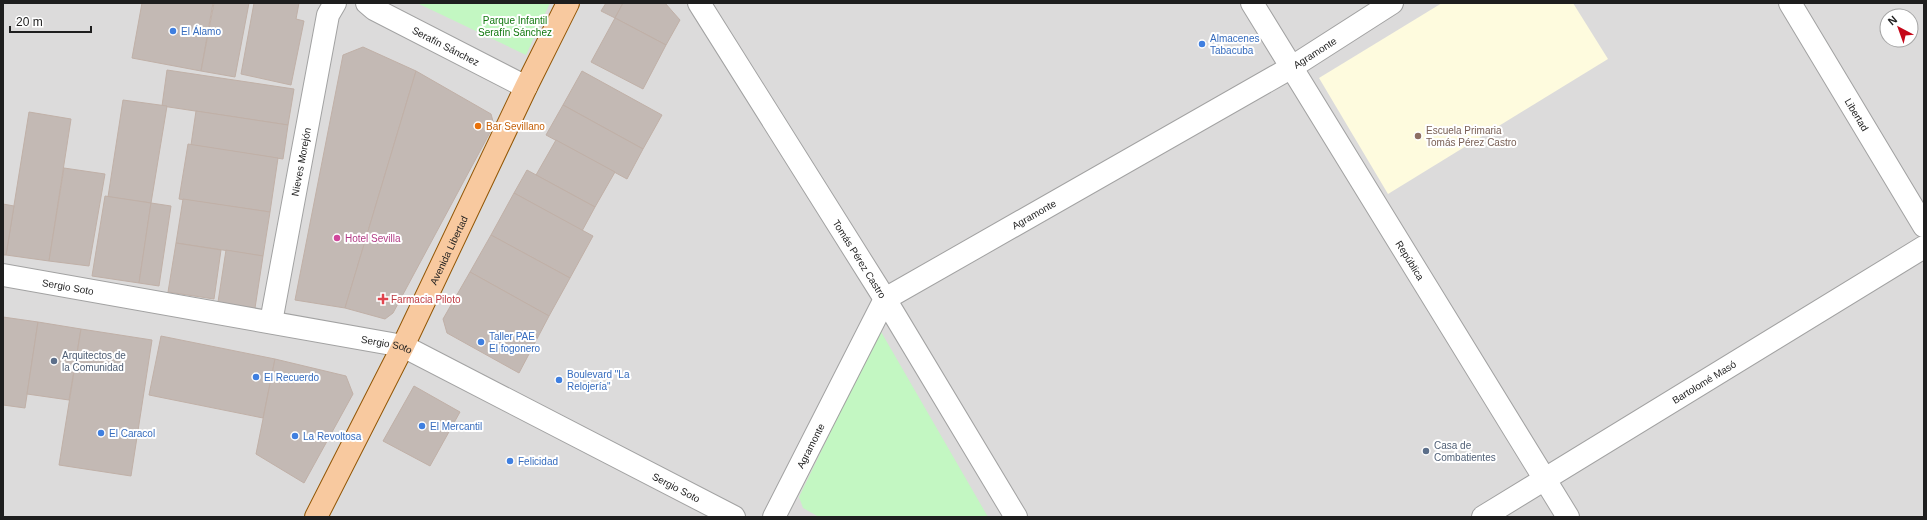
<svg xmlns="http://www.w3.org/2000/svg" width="1927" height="520" viewBox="0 0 1927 520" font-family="Helvetica,sans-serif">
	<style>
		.residential { fill: #dcdbdb; fill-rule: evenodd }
		.education { fill: #fefbde }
		.park { fill: #c3f7c2 }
		.building { fill: #c3b9b4; stroke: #c0b0a7 }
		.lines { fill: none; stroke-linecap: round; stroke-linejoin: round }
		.minor-casing { stroke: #a2a2a2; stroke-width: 24 }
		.major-casing { stroke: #925605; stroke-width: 24 }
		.minor { stroke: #fff; stroke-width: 22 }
		.major { stroke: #f8c99f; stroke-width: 22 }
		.shop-dot { fill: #3f7fe0; stroke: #fff; stroke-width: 1.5 }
		.food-dot { fill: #e8710a; stroke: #fff; stroke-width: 1.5 }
		.education-dot { fill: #8d6e63; stroke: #fff; stroke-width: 1.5 }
		.hotel-dot { fill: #d1479c; stroke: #fff; stroke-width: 1.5 }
		.health-dot { fill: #e0444e; stroke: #fff; stroke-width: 1.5 }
		.service-dot { fill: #5c6f8a; stroke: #fff; stroke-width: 1.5 }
		.labels { text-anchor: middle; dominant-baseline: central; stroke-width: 4; stroke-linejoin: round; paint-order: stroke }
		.park-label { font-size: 10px; fill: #11780f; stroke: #fff }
		.shop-label { font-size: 10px; fill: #366cbe; stroke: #fff; text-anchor: start }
		.street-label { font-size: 10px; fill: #1e1e1e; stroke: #fff }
		.food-label { font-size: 10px; fill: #c56008; stroke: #fff; text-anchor: start }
		.education-label { font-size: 10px; fill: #785e54; stroke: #fff; text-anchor: start }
		.hotel-label { font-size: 10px; fill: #b23c85; stroke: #fff; text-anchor: start }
		.health-label { font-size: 10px; fill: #be3a42; stroke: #fff; text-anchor: start }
		.service-label { font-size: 10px; fill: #4e5e75; stroke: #fff; text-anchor: start }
	</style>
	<rect width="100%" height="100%" fill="#efeae4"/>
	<path class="residential" d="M3 3H1924V517H3ZM1887 16H1911V40H1887Z"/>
	<polygon class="education" points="1442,3 1573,3 1608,59 1388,194 1319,78"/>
	<g class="park">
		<polygon points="417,3 550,3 526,55"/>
		<polygon points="880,330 988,517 819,517 803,508 799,497"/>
	</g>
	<g class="building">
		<polygon points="142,3 213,3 201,71 132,58"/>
		<polygon points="214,3 249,3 235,77 201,71"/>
		<polygon points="254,3 299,3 296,19 304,21 291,85 241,74"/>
		<polygon points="606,3 623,3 615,18 601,11"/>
		<polygon points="623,3 665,3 680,20 666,45 615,18"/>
		<polygon points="615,18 666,45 643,89 591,62"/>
		<polygon points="363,47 416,71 345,308 295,300 343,55"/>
		<polygon points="167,70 294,89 288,125 162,106"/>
		<polygon points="416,71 491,114 494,125 393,313 385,319 345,308"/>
		<polygon points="582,71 662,115 643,149 563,105"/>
		<polygon points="123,100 167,106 151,203 108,197"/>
		<polygon points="563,105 643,149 627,179 546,135"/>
		<polygon points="196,111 288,125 283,159 191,145"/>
		<polygon points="29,112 71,119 49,261 6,255"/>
		<polygon points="556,140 615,172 595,207 536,175"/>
		<polygon points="188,144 278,158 270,212 179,199"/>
		<polygon points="64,168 105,174 89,266 49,261"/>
		<polygon points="527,170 595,207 582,231 514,193"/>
		<polygon points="514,193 593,236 570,278 491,235"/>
		<polygon points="105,196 151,203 139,283 92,276"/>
		<polygon points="183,199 270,212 263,256 176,243"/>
		<polygon points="151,203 171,206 159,286 139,283"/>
		<polygon points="3,204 14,206 6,255 3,255"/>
		<polygon points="491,235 570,278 549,316 470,272"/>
		<polygon points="176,243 221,250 214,299 168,292"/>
		<polygon points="226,250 263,256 255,308 218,302"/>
		<polygon points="470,272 549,316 519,373 447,333 443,319"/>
		<polygon points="3,317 38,322 25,408 3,405"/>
		<polygon points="38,322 81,329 69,400 27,394"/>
		<polygon points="81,329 152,340 131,476 59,465"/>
		<polygon points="161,336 275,359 263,418 149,395"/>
		<polygon points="275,359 346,376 353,394 304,483 256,454"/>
		<polygon points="414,386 460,412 430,466 383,441"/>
	</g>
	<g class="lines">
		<defs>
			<g id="minor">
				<path id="s1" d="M367 3 374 9 526 87"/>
				<path id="s2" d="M699 3 885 299 1016 517"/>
				<path id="s3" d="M1252 3 1568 517"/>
				<path id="s4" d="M1790 3 1924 226"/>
				<path id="s5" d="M3 275 403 346 734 517"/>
				<path id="s6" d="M271 322 328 15 335 3"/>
				<path id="s7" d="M774 517 885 299 1292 67 1392 3"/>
				<path id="s8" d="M1483 517 1924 247"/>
			</g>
			<g id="major">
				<path id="s9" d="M316 517 403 346 526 87 568 3"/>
			</g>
		</defs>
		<use href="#minor" class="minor-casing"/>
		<use href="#major" class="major-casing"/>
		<use href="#minor" class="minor"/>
		<use href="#major" class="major"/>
	</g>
	<g class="shop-dot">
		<circle cx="173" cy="31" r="4"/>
		<circle cx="1202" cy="44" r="4"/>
		<circle cx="481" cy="342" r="4"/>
		<circle cx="256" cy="377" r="4"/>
		<circle cx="559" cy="380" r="4"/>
		<circle cx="422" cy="426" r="4"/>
		<circle cx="101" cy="433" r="4"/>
		<circle cx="295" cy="436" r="4"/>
		<circle cx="510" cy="461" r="4"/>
	</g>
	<circle class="food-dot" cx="478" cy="126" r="4"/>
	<circle class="education-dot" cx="1418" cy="136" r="4"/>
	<circle class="hotel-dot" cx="337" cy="238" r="4"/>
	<path class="health-dot" d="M381 293h4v4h4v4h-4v4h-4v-4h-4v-4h4z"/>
	<g class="service-dot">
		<circle cx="54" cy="361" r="4"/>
		<circle cx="1426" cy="451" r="4"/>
	</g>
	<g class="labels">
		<g class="park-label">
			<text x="515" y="20">Parque Infantil<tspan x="515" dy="12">Serafín Sánchez</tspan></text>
		</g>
		<g class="shop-label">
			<text x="181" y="31">El Álamo</text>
			<text x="1210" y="38">Almacenes<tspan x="1210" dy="12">Tabacuba</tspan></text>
			<text x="489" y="336">Taller PAE<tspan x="489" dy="12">El fogonero</tspan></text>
			<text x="567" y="374">Boulevard "La<tspan x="567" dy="12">Relojería"</tspan></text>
			<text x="264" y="377">El Recuerdo</text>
			<text x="430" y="426">El Mercantil</text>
			<text x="109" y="433">El Caracol</text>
			<text x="303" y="436">La Revoltosa</text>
			<text x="518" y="461">Felicidad</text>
		</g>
		<g class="street-label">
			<text stroke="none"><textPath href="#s1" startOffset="90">Serafín Sánchez</textPath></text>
			<text stroke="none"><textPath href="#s7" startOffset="740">Agramonte</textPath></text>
			<text stroke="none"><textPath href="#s4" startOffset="130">Libertad</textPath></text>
			<text stroke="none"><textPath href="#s6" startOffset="163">Nieves Morejón</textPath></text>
			<text stroke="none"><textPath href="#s7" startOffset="416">Agramonte</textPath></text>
			<text stroke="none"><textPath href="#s9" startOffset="298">Avenida Libertad</textPath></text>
			<text stroke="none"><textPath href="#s2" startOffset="302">Tomás Pérez Castro</textPath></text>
			<text stroke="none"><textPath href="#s3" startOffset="302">República</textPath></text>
			<text stroke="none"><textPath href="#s5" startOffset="66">Sergio Soto</textPath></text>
			<text stroke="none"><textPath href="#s5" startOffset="390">Sergio Soto</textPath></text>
			<text stroke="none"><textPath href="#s8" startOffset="259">Bartolomé Masó</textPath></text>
			<text stroke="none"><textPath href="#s7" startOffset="80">Agramonte</textPath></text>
			<text stroke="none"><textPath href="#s5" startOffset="714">Sergio Soto</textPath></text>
		</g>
		<g class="food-label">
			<text x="486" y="126">Bar Sevillano</text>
		</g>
		<g class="education-label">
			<text x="1426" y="130">Escuela Primaria<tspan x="1426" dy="12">Tomás Pérez Castro</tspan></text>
		</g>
		<g class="hotel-label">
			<text x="345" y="238">Hotel Sevilla</text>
		</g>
		<g class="health-label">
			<text x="391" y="299">Farmacia Piloto</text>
		</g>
		<g class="service-label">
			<text x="62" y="355">Arquitectos de<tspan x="62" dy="12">la Comunidad</tspan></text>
			<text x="1434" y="445">Casa de<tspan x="1434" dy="12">Combatientes</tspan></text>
		</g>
	</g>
	<rect width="1927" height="520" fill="none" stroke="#1e1e1e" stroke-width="8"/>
	<g transform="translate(1899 28) rotate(319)"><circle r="19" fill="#ffffff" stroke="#a5a5a5"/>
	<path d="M0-3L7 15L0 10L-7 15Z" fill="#c50719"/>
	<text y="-6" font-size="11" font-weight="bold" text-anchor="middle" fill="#1e1e1e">N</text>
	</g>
	<path d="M10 26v6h81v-6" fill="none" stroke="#1e1e1e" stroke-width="2"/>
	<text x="16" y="26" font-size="12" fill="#1e1e1e" stroke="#ffffff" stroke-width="3" paint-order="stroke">20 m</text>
</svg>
